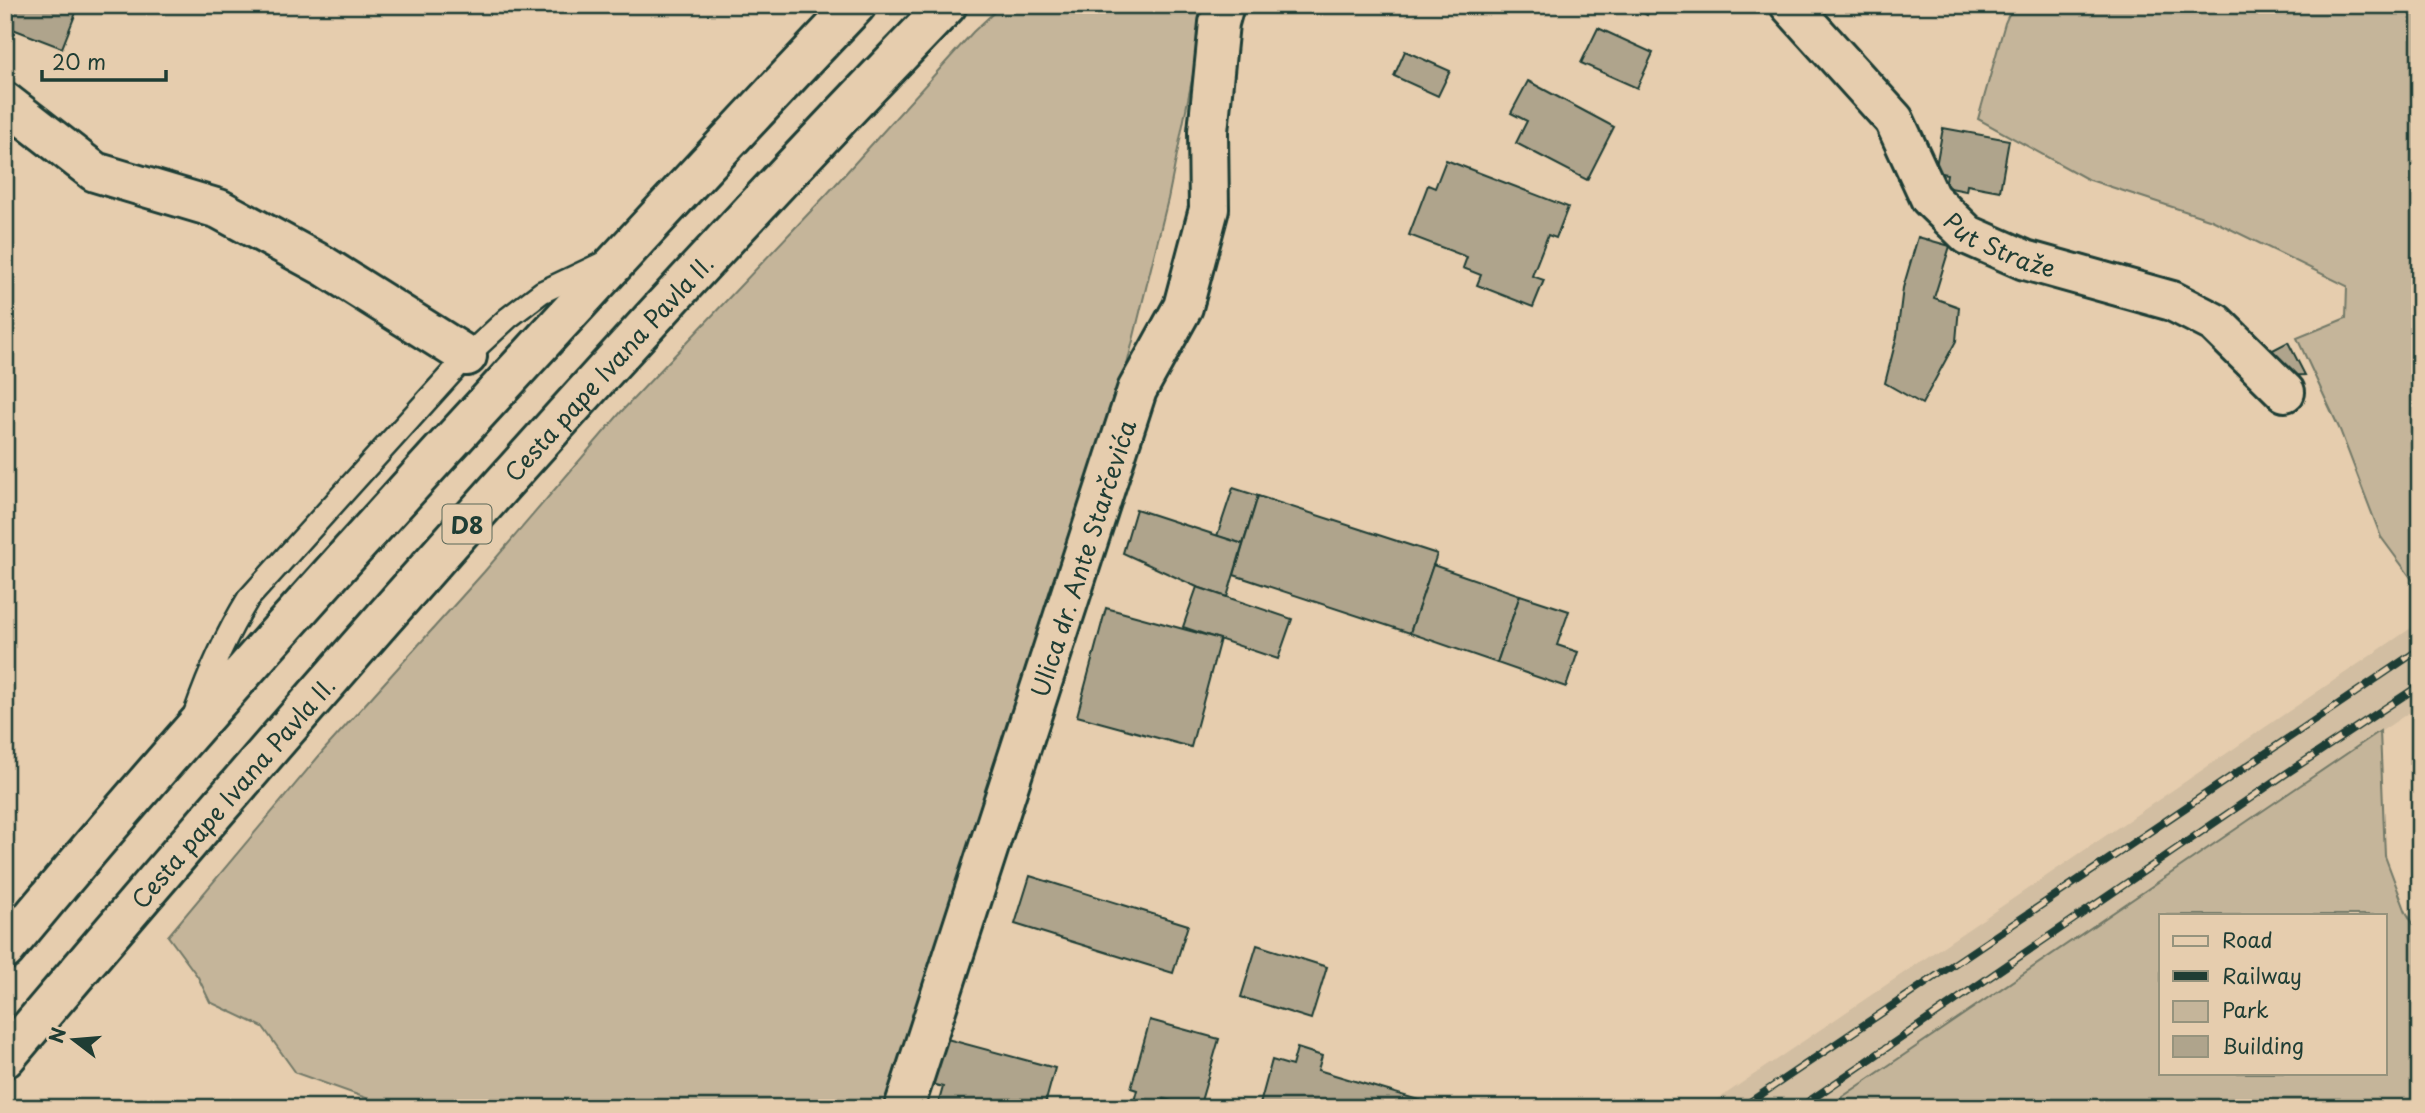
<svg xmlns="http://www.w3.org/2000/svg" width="2425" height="1113" viewBox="0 0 2425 1113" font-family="'Playpen Sans',sans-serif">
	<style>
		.built { fill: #d2bea2 }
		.green { fill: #c5b59a; stroke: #727967; stroke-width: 2; fill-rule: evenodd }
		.building { fill: #afa48c; stroke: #1f3d34; stroke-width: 2 }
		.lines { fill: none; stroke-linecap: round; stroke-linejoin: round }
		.service-casing { stroke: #1f3d34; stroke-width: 26 }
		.minor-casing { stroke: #1f3d34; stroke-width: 44 }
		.primary-casing { stroke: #1f3d34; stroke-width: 44 }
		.service { stroke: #e6cdae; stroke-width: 21 }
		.minor { stroke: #e6cdae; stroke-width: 38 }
		.primary { stroke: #e6cdae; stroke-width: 38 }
		.rail-casing { stroke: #1f3d34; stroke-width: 8 }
		.rail { stroke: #e6cdae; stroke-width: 5; stroke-dasharray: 16; stroke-linecap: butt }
		.labels { text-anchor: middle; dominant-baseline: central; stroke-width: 5; stroke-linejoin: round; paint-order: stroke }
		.shield { fill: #e6cdae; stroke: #5b6859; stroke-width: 2 }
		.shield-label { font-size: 23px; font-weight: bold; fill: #1f3d34 }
		.street-label { font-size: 24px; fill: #1f3d34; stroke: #e6cdae }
	</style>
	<rect width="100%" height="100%" fill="#e6cdae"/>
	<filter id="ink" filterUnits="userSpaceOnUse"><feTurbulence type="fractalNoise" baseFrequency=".0143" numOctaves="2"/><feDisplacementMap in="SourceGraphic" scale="14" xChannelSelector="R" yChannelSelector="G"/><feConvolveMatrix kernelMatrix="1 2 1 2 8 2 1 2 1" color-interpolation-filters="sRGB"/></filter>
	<g filter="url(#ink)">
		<polygon class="built" points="2420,622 2420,705 1826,1108 1705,1108"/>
		<g class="green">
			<polygon points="1002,5 1207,5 1168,199 1121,389 1071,527 883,1108 394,1108 296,1073 263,1027 210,1002 198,977 168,936 324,750 484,572 621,412 827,194 973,32"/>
			<polygon points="2013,5 2420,5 2420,590 2381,537 2340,430 2297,338 2346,318 2347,286 2212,220 2087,179 1978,119 2005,23"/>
			<path d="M2380 731 2385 856 2406 912 2420 935V1108H1826ZM2161 915H2385V1073H2161Z"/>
		</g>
		<g class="building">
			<polygon points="5,5 79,5 62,48 5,26"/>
			<polygon points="1630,5 1652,5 1647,15"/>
			<polygon points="1662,5 1685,5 1679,15"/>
			<polygon points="1598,28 1653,53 1637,88 1581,63"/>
			<polygon points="1405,51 1450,71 1438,96 1394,76"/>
			<polygon points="1528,81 1614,127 1587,180 1516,143 1527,121 1511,113"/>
			<polygon points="1943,128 2009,140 2000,191 1967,185 1966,191 1945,187 1947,174 1935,172"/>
			<polygon points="1446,160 1568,207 1556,238 1548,235 1532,276 1544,280 1533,307 1477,285 1481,275 1463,268 1467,257 1409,235 1428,185 1435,188"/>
			<polygon points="1918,237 1950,246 1934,298 1959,307 1956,341 1922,404 1885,383 1897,336 1903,288"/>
			<polygon points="2288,342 2305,375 2282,376 2269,352"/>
			<polygon points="1233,488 1258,496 1243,544 1217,536"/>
			<polygon points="1258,496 1437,554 1410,633 1234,575"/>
			<polygon points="1136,509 1243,544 1227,597 1197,587 1123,553"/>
			<polygon points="1433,565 1520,595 1497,663 1410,633"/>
			<polygon points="1197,587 1292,619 1278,659 1183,627"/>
			<polygon points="1520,595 1569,611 1557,645 1578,652 1566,687 1497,663"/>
			<polygon points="1106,608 1220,639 1191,747 1077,716"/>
			<polygon points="1030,876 1188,925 1173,973 1015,924"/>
			<polygon points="1257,945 1327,967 1311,1019 1241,997"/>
			<polygon points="1150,1020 1219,1039 1199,1108 1164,1099 1162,1108 1142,1108 1133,1105 1137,1090 1131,1088"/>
			<polygon points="932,1035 1055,1068 1044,1108 937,1108 943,1087 919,1081"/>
			<polygon points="1297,1048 1322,1056 1318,1070 1445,1108 1259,1108 1272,1060 1292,1066"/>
		</g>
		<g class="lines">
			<defs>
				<path id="service" d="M195 713C209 673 226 635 248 599L467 356 508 318 542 292 605 262"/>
				<g id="minor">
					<path id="s1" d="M1790 5 1894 120 1930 198 1968 235 2025 260 2172 301 2215 323 2285 392"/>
					<polyline points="5,102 95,172 219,209 324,266 467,356"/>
					<path id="s2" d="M904 1108 1137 390 1183 307 1209 209 1208 131 1219 23 1224 5"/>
				</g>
				<g id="primary">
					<path d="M5 950C146 779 294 614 443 450 580 301 716 152 856 5"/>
					<path id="s3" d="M5 1058C251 767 501 479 761 201 822 135 885 70 947 5"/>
				</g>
			</defs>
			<use href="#service" class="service-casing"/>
			<use href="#minor" class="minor-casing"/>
			<use href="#primary" class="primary-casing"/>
			<use href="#service" class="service"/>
			<use href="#minor" class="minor"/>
			<use href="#primary" class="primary"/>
			<defs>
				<g id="rail">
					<polyline points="1741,1108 2420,649"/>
					<polyline points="1799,1108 2284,775 2420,685"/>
				</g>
			</defs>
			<use href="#rail" class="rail-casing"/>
			<use href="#rail" class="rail"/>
		</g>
	</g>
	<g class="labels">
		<rect class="shield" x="442.5" y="504.5" width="49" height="39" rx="5"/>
		<g class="shield-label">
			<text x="467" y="524">D8</text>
		</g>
		<g class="street-label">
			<text stroke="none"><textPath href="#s1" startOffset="327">Put Straže</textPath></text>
			<text stroke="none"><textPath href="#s3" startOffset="917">Cesta pape Ivana Pavla II.</textPath></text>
			<text stroke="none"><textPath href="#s2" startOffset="578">Ulica dr. Ante Starčevića</textPath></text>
			<text stroke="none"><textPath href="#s3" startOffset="350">Cesta pape Ivana Pavla II.</textPath></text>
		</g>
	</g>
	<rect width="2425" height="1113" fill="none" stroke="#e6cdae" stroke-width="28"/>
	<rect x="14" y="14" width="2397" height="1085" fill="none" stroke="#1f3d34" stroke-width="2.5" filter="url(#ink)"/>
	<rect x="2159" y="914" width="228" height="161" fill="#e6cdae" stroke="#96937d" stroke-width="2"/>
	<rect x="2173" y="936" width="35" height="10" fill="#e6cdae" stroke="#96937d" stroke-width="2"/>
	<text x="2222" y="948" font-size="21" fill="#1f3d34">Road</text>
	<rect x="2173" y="971" width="35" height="10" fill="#1f3d34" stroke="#96937d" stroke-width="2"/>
	<text x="2222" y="984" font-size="21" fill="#1f3d34">Railway</text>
	<rect x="2173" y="1001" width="35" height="21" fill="#c5b59a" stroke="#96937d" stroke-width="2"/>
	<text x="2222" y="1018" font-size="21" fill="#1f3d34">Park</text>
	<rect x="2173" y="1036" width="35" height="21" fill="#afa48c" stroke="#96937d" stroke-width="2"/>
	<text x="2222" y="1054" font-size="21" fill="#1f3d34">Building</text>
	<g transform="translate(74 1040) rotate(286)" stroke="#e6cdae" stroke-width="5" paint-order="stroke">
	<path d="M0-5L12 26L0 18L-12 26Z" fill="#1f3d34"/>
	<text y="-10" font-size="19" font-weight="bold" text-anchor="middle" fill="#1f3d34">N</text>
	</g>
	<path d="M42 70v10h124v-10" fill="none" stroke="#1f3d34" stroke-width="3.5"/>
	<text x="52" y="70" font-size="21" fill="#1f3d34" stroke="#e6cdae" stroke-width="5" paint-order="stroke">20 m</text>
</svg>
